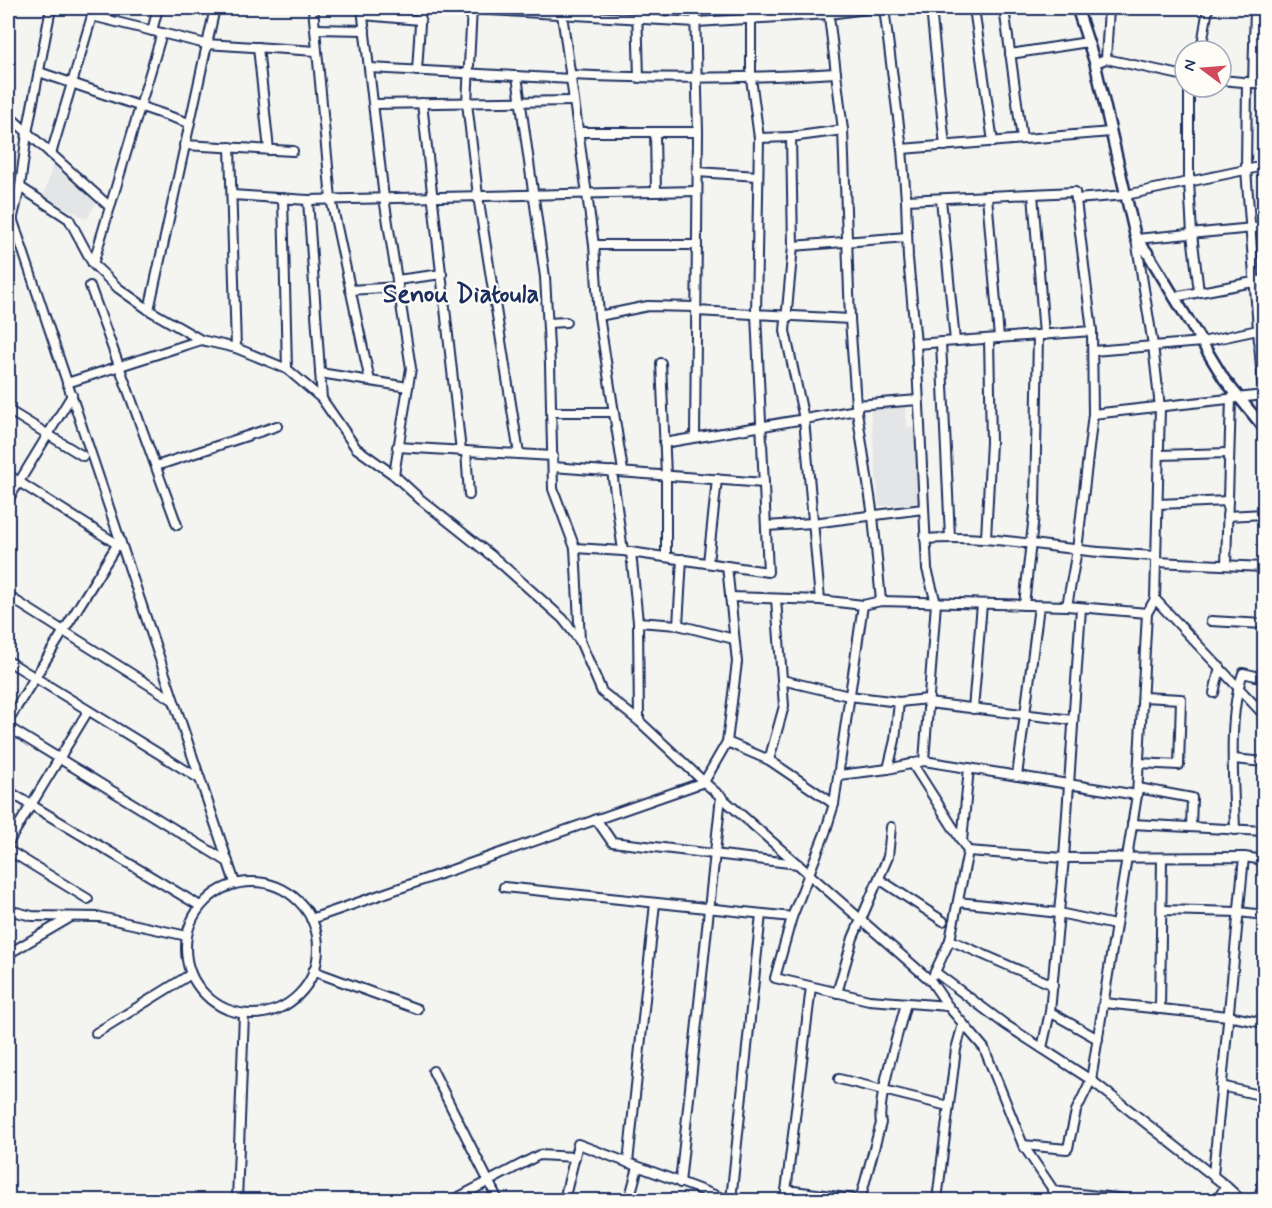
<svg xmlns="http://www.w3.org/2000/svg" width="1272" height="1208" viewBox="0 0 1272 1208" font-family="Mynerve,sans-serif">
	<style>
		.built { fill: #e4e5e6 }
		.lines { fill: none; stroke-linecap: round; stroke-linejoin: round }
		.minor-casing { stroke: #1b2f5e; stroke-width: 12 }
		.tertiary-casing { stroke: #1b2f5e; stroke-width: 14 }
		.minor { stroke: #fdfcf7; stroke-width: 8 }
		.tertiary { stroke: #fdfcf7; stroke-width: 9 }
		.labels { text-anchor: middle; dominant-baseline: central; stroke-width: 4.5; stroke-linejoin: round; paint-order: stroke }
		.quarter-label { font-size: 26px; font-weight: bold; fill: #1b2f5e; stroke: #fdfcf7 }
	</style>
	<rect width="100%" height="100%" fill="#f4f4f1"/>
	<filter id="ink" filterUnits="userSpaceOnUse"><feTurbulence type="fractalNoise" baseFrequency=".0167" numOctaves="2"/><feDisplacementMap in="SourceGraphic" scale="12" xChannelSelector="R" yChannelSelector="G"/><feConvolveMatrix kernelMatrix="1 2 1 2 8 2 1 2 1" color-interpolation-filters="sRGB"/></filter>
	<g filter="url(#ink)">
		<g class="built">
			<polygon points="54,162 97,201 87,219 43,197"/>
			<polygon points="905,403 907,427 915,427 921,503 879,506 870,406"/>
		</g>
		<g class="lines">
			<defs>
				<g id="minor">
					<polyline points="313,8 331,199 370,381"/>
					<polyline points="362,8 384,198 411,368 394,475"/>
					<polyline points="472,8 467,103 478,196 519,454"/>
					<polyline points="637,8 639,78"/>
					<polyline points="828,8 843,130 850,319 856,405 873,516 881,601"/>
					<polyline points="884,8 902,149 906,200 908,258 916,344 927,569 936,603 924,761"/>
					<polyline points="931,8 945,146"/>
					<polyline points="974,8 993,142"/>
					<polyline points="1004,8 1022,139"/>
					<polyline points="472,9 696,22 829,14 873,8"/>
					<polyline points="562,14 594,245 599,316 623,471"/>
					<polyline points="363,15 420,20"/>
					<polyline points="315,29 365,30"/>
					<polyline points="152,31 158,8"/>
					<polyline points="1254,35 1264,36"/>
					<polyline points="258,47 269,150"/>
					<polyline points="1201,51 1208,8"/>
					<polyline points="1010,54 1088,42"/>
					<polyline points="1106,59 1109,8"/>
					<polyline points="1095,63 1106,59 1185,76"/>
					<polyline points="370,68 571,79"/>
					<polyline points="417,71 421,8"/>
					<polyline points="39,72 189,123"/>
					<path d="M570 75C659 79 747 79 836 73"/>
					<polyline points="517,76 545,277 550,364 553,489 575,548 580,640"/>
					<polyline points="1221,80 1264,84"/>
					<polyline points="1247,82 1246,169 1263,395"/>
					<polyline points="1253,83 1255,8"/>
					<polyline points="1189,87 1189,181 1192,234 1199,292"/>
					<polyline points="422,103 461,451"/>
					<polyline points="375,104 574,101"/>
					<polyline points="8,115 110,207"/>
					<polyline points="579,132 698,132"/>
					<polyline points="655,132 656,192"/>
					<polyline points="759,138 791,137"/>
					<polyline points="184,145 293,151"/>
					<polyline points="230,147 236,348"/>
					<polyline points="902,149 1111,132"/>
					<polyline points="51,154 92,16 206,44 316,51"/>
					<polyline points="697,172 758,176"/>
					<polyline points="20,187 69,219 93,264 118,288 149,310 201,340 236,348 287,369 322,399 356,448 394,475 420,499 498,561 563,619 580,641 602,692 639,721 704,782 931,981 948,1006 984,1048 1023,1145 1060,1200"/>
					<polyline points="1033,194 1044,335"/>
					<polyline points="232,195 308,200 697,191"/>
					<polyline points="987,196 999,338"/>
					<polyline points="283,198 287,369"/>
					<polyline points="941,199 955,341"/>
					<polyline points="1076,199 1126,195 1264,166"/>
					<polyline points="308,200 322,399"/>
					<polyline points="906,200 1075,192 1092,331 1093,414"/>
					<polyline points="12,218 235,883"/>
					<polyline points="8,238 20,187 27,133 51,8"/>
					<polyline points="594,245 697,245"/>
					<polyline points="793,246 907,237"/>
					<polyline points="93,264 162,33"/>
					<polyline points="397,280 442,274"/>
					<polyline points="90,286 177,525"/>
					<polyline points="350,290 398,287"/>
					<polyline points="1174,297 1264,280"/>
					<polyline points="149,310 215,8"/>
					<polyline points="696,311 850,319"/>
					<polyline points="599,316 648,306 696,307"/>
					<polyline points="548,323 566,322"/>
					<polyline points="941,342 950,537"/>
					<polyline points="916,344 1092,331"/>
					<polyline points="1093,351 1202,342 1258,330"/>
					<polyline points="661,363 666,475 666,557"/>
					<polyline points="320,373 408,387"/>
					<polyline points="67,383 201,340"/>
					<polyline points="856,405 918,400"/>
					<polyline points="8,410 83,456"/>
					<polyline points="552,412 613,412"/>
					<polyline points="695,437 698,132 695,8"/>
					<polyline points="664,443 857,410"/>
					<polyline points="397,447 553,456"/>
					<polyline points="466,451 469,495"/>
					<polyline points="1159,455 1229,453"/>
					<polyline points="156,466 277,426"/>
					<polyline points="553,467 764,483"/>
					<polyline points="612,471 623,551"/>
					<polyline points="8,475 117,544"/>
					<polyline points="8,500 72,395"/>
					<polyline points="1158,504 1228,501"/>
					<polyline points="1227,516 1264,514"/>
					<polyline points="766,526 813,523 923,509"/>
					<polyline points="986,538 991,442 989,339"/>
					<path d="M925 539C975 535 1023 543 1073 549 1100 553 1128 554 1156 556"/>
					<polyline points="575,548 623,551 768,572 756,314 759,138 751,78 751,8"/>
					<polyline points="631,552 638,622 639,721"/>
					<polyline points="1156,562 1264,567"/>
					<polyline points="708,563 717,479"/>
					<polyline points="1226,565 1231,398"/>
					<polyline points="8,596 173,700"/>
					<polyline points="730,597 820,600 863,605 881,601 1067,606 1147,613"/>
					<polyline points="1155,599 1264,715"/>
					<polyline points="820,600 804,419 785,331 793,246 791,137 843,130"/>
					<polyline points="863,605 834,804 825,833 792,917 775,978 869,1000 948,1006"/>
					<polyline points="1024,605 1035,506 1038,335"/>
					<polyline points="1067,606 1077,550 1093,414 1264,395"/>
					<polyline points="1211,621 1264,624"/>
					<polyline points="638,622 678,625 734,639"/>
					<polyline points="678,625 682,559"/>
					<polyline points="8,661 200,779"/>
					<polyline points="782,680 849,696 899,702 928,699"/>
					<polyline points="1214,693 1220,667"/>
					<polyline points="928,703 1073,720"/>
					<polyline points="973,709 982,604"/>
					<polyline points="8,721 120,540"/>
					<polyline points="8,727 228,862"/>
					<polyline points="727,742 769,760 834,804"/>
					<polyline points="1234,759 1264,762"/>
					<polyline points="769,760 784,706 776,599"/>
					<polyline points="912,763 968,851 950,940 934,974"/>
					<polyline points="1139,763 1179,765 1181,699 1143,697"/>
					<polyline points="888,769 895,740 899,702"/>
					<polyline points="839,775 888,769 924,761 1137,795 1091,1080 1076,1111 1068,1148 1067,1149 1023,1145"/>
					<polyline points="1017,776 1039,606"/>
					<polyline points="1138,788 1192,798 1191,827"/>
					<polyline points="8,791 200,906"/>
					<polyline points="1137,795 1147,613 1155,599 1160,408 1153,345 1136,239 1264,227"/>
					<polyline points="596,819 612,842 798,864"/>
					<polyline points="1132,824 1264,831"/>
					<path d="M1235 830C1234 783 1227 717 1243 673L1264 678"/>
					<polyline points="962,841 969,768"/>
					<polyline points="8,843 88,711"/>
					<polyline points="8,850 88,899"/>
					<polyline points="968,851 1064,858 1244,857 1264,860"/>
					<polyline points="879,879 943,921"/>
					<circle cx="252" cy="948" r="66"/>
					<polyline points="504,887 792,917"/>
					<polyline points="958,902 1059,913 1115,925"/>
					<polyline points="8,910 32,916 100,917 187,936"/>
					<polyline points="1162,910 1239,912 1264,915"/>
					<polyline points="311,919 704,782 727,742 737,662 727,566"/>
					<polyline points="950,940 1053,985"/>
					<polyline points="8,954 71,917"/>
					<polyline points="313,971 417,1009"/>
					<polyline points="935,972 1006,1025 1091,1080 1226,1186"/>
					<polyline points="837,993 853,938 888,857 891,827"/>
					<polyline points="1264,995 1264,987"/>
					<polyline points="1104,1003 1228,1016 1264,1023"/>
					<polyline points="1160,1009 1162,858"/>
					<polyline points="1050,1012 1098,1039"/>
					<polyline points="96,1033 191,974"/>
					<polyline points="1042,1048 1050,1012 1064,858 1081,608"/>
					<polyline points="433,1071 498,1200"/>
					<polyline points="839,1079 948,1106"/>
					<polyline points="1221,1086 1264,1096"/>
					<polyline points="8,1136 10,1139"/>
					<polyline points="628,1163 655,903"/>
					<polyline points="1213,1175 1244,857"/>
					<polyline points="680,1183 721,796"/>
					<polyline points="786,1190 862,1200"/>
					<polyline points="1052,1191 1135,1200"/>
					<polyline points="237,1200 244,1014"/>
					<polyline points="453,1200 539,1155 575,1157"/>
					<polyline points="564,1200 578,1144 728,1200"/>
					<polyline points="629,1200 638,1167"/>
					<polyline points="731,1200 761,914"/>
					<polyline points="785,1200 811,987"/>
					<path d="M860 1200 881 1123C876 1102 900 1028 906 1003"/>
					<polyline points="937,1200 956,1049 963,1024"/>
					<polyline points="1217,1200 1226,1186 1241,1200"/>
					<polyline points="1258,1200 1264,1180"/>
				</g>
				<polyline id="tertiary" points="1077,8 1095,63 1136,239 1147,252 1224,379 1264,428"/>
			</defs>
			<use href="#minor" class="minor-casing"/>
			<use href="#tertiary" class="tertiary-casing"/>
			<use href="#minor" class="minor"/>
			<use href="#tertiary" class="tertiary"/>
		</g>
	</g>
	<g class="labels">
		<g class="quarter-label">
			<text x="461" y="295">Senou Diatoula</text>
		</g>
	</g>
	<rect width="1272" height="1208" fill="none" stroke="#fdfcf7" stroke-width="30"/>
	<rect x="15" y="15" width="1242" height="1178" fill="none" stroke="#1b2f5e" stroke-width="2" filter="url(#ink)"/>
	<g transform="translate(1203 69) rotate(286)"><circle r="28" fill="#fdfcf7" stroke="#a3aaba" stroke-width="1.5"/>
	<path d="M0-4.5L10 22L0 15L-10 22Z" fill="#d1495b"/>
	<text y="-9" font-size="16" font-weight="bold" text-anchor="middle" fill="#1b2f5e">N</text>
	</g>
</svg>
